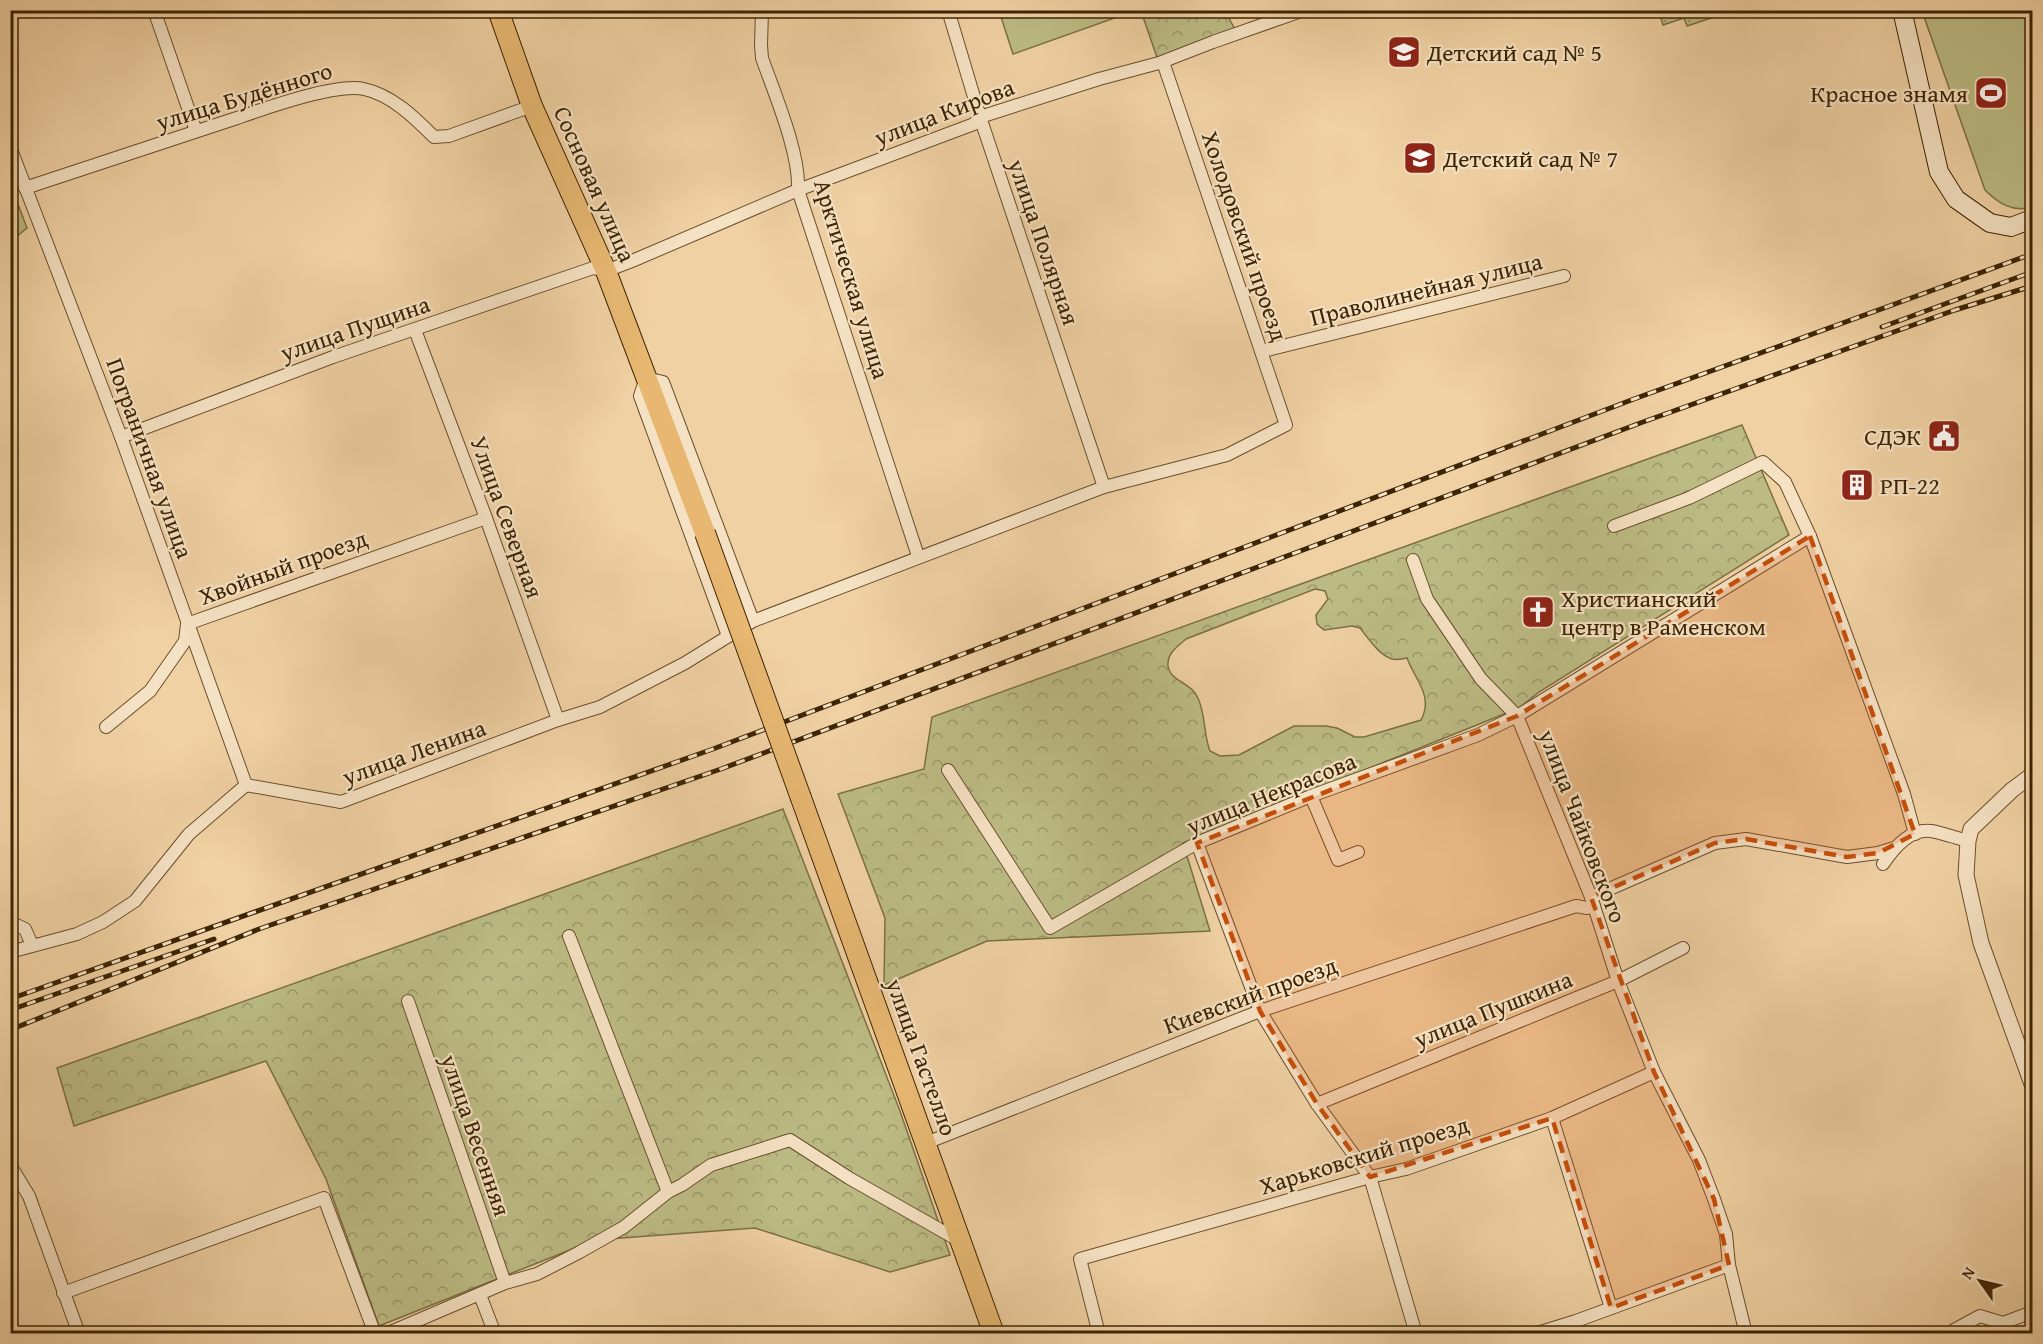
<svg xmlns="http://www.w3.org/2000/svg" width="2043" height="1344" viewBox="0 0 2043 1344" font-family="'Gentium Book Plus',serif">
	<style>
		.grass { fill: #bcbb84; stroke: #7c7044; stroke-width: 1.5 }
		.forest { fill: url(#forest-crowns); stroke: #7c7044; stroke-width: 1.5; fill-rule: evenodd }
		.park { fill: url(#park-dots); stroke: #7c7044; stroke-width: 1.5 }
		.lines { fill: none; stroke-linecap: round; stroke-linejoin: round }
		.minor-casing { stroke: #6a4f2b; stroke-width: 14 }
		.tertiary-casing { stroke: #6a4f2b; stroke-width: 17 }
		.secondary-casing { stroke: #3d2403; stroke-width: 20 }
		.primary-casing { stroke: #3d2403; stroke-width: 22 }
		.minor { stroke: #f5e1c3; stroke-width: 12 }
		.tertiary { stroke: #f5e1c3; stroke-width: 15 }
		.secondary { stroke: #f5e1c3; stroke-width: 18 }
		.primary { stroke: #e8b872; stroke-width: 20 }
		.rail-casing { stroke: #3d2403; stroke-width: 5 }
		.rail { stroke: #f5e1c3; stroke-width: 3; stroke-dasharray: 9; stroke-linecap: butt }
		.primary-bridge-casing { stroke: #3d2403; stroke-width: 22; stroke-linecap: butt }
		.primary-bridge { stroke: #e8b872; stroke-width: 20 }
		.marked { fill: #c64e0a; fill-opacity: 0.2; stroke: #c64e0a; stroke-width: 4.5; stroke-dasharray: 12 8; stroke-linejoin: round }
		.labels { text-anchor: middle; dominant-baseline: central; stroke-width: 4.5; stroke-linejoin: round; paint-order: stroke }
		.poi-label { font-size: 24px; fill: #3d2403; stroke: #f5e1c3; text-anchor: start }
		.street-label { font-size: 24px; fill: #3d2403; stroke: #f5e1c3 }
	</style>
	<defs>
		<pattern id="forest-crowns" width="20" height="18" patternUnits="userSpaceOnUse" patternTransform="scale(1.5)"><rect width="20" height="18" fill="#bcbb84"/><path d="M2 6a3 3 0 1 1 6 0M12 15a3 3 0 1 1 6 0" fill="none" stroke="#9a986a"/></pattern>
		<pattern id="park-dots" width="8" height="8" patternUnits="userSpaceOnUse" patternTransform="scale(1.5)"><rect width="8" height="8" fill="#bcbb84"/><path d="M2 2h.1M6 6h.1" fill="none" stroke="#9a986a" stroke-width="1.8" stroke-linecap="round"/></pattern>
	</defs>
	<rect width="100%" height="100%" fill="#f0d1a3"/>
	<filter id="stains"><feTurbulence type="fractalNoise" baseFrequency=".00333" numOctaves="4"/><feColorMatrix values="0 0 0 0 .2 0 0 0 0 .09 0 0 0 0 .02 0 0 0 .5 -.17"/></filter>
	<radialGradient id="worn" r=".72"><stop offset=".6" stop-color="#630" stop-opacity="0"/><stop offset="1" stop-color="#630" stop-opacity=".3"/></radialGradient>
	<g class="grass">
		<polygon points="999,11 999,10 1123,11 1123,15 1013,54"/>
		<path d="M1922 11H2032V207C2013 213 1998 203 1985 190Z"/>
	</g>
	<g class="forest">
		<polygon points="1141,11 1225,11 1237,33 1159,63"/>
		<polygon points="10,183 27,228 11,241 10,241"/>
		<path d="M1742 425 1789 535 1539 692 1519 708 1183 843 1210 931 987 941 884 985 885 918 838 794 924 769 932 717ZM1315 589 1325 591 1328 599 1316 615 1317 624 1324 630 1352 626 1360 628C1368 638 1379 655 1392 659 1397 660 1403 659 1407 658 1415 680 1434 696 1421 720L1364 737H1355L1337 728 1326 726H1294L1239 755 1220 756 1210 751C1203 733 1206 713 1197 696 1190 682 1170 681 1168 666 1167 653 1177 647 1186 639Z"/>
		<polygon points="783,809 900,1111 950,1255 890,1272 755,1228 595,1240 379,1326 326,1179 266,1061 74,1126 57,1068"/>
	</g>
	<polygon class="park" points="1664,10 1733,10 1733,11 1687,26 1684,18 1663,25 1659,12"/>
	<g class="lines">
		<defs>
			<g id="minor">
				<polyline points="154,10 196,131"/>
				<path d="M762 10 761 45 762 58C775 95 800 153 798 190L918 556"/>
				<polyline points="948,10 980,117 1104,487"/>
				<polyline points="10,147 121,437 246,785"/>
				<path d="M25 188C96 165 166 141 237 118 266 108 336 83 364 89 392 95 415 118 434 137L449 136 532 106"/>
				<polyline points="415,330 486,518 558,720"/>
				<polyline points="1263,351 1564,276"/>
				<polyline points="121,437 333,357 593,268 606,271 632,261 798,190 974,124 980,117 1099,79 1159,63 1213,42 1304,10"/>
				<polyline points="1614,526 1689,498 1763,462 1785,482 1810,536 1904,794 1915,834"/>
				<polyline points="728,636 640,396 646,378 663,382 753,621"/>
				<polyline points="106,727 150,691 185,641 187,624 486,518"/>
				<polyline points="948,770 1050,928 1197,843 1311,796 1478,735 1517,716 1481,679 1427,599 1413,560"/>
				<polyline points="246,785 341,802 558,720 600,707 685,663 753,621 1104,487 1227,455 1286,425 1163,62"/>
				<polyline points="1311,796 1338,860 1358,852"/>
				<polyline points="1197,843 1260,1011 1317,1104 1370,1177 1416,1334"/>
				<path d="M1883 864C1893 849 1910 828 1931 831 1943 833 1956 838 1968 841"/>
				<polyline points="1591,897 1715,843 1746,839 1847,857 1878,853 1894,848"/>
				<polyline points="10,922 25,929 32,945"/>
				<polyline points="569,936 668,1192"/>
				<polyline points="10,952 77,934 103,922 135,901 189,834 246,785"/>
				<polyline points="408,1001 505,1283"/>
				<polyline points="1317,1104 1618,981 1683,948"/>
				<polyline points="1552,1118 1611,1308"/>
				<polyline points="926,1143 1260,1011 1576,906 1587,908 1594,906"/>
				<polyline points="10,1165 29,1196 79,1334"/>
				<polyline points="63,1293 324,1198 375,1334"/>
				<polyline points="480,1295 495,1334"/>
				<polyline points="386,1334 505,1283 537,1274 578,1253 624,1227 668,1192 682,1185 711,1165 790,1140 849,1178 960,1241"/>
				<polyline points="1099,1334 1080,1259 1370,1177 1406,1169 1552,1118 1654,1072"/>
				<polyline points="1534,1334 1576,1321 1729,1265"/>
				<polyline points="1746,1334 1729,1265 1726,1234 1714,1199 1699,1160 1654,1072 1618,981 1591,897 1517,716 1810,536"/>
				<polyline points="1952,1334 1954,1330 1980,1316 2003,1323 2032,1312"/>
			</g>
			<polyline id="tertiary" points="2032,775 2012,790 1971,829 1968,841 1966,875 1981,943 2032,1084"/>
			<polyline id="secondary" points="1902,10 1939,172 1956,199 1990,223 2011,227 2032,219"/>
			<g id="primary">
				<polyline points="498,10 532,106 606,271 705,533"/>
				<polyline points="801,798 994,1334"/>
			</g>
		</defs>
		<use href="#minor" class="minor-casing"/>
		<use href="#tertiary" class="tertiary-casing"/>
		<use href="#secondary" class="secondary-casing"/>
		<use href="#primary" class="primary-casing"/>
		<use href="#minor" class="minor"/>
		<use href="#tertiary" class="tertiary"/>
		<use href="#secondary" class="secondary"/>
		<use href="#primary" class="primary"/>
		<defs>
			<g id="rail">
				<polyline points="1882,327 2032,272"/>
				<polyline points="10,999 713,749 1634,399 2032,254"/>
				<polyline points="10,1010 214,939"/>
				<polyline points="10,1030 259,929 721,769 1643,422 1955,310 2032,286"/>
			</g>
		</defs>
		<use href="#rail" class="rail-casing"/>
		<use href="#rail" class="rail"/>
		<defs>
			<polyline id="primary-bridge" points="705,533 801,798"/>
		</defs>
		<use href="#primary-bridge" class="primary-bridge-casing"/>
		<use href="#primary-bridge" class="primary-bridge"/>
	</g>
	<path class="marked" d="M1810 536 1915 834 1878 853 1847 857 1746 839 1715 843 1591 897 1654 1072 1714 1199 1729 1265 1611 1308 1552 1118 1370 1177 1317 1104 1260 1011 1197 843 1517 716Z"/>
	<defs>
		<symbol id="school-square" viewBox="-11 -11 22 22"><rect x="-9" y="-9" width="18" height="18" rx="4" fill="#8f2418" stroke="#f5e1c3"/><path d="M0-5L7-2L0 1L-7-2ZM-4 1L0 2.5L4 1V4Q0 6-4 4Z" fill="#fff"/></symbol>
		<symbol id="stadium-square" viewBox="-11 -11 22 22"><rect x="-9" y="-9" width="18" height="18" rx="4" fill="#8f2418" stroke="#f5e1c3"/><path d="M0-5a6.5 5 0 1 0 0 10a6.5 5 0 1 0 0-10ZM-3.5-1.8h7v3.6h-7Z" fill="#fff"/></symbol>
		<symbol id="civic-square" viewBox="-11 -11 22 22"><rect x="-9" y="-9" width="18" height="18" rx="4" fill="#8f2418" stroke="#f5e1c3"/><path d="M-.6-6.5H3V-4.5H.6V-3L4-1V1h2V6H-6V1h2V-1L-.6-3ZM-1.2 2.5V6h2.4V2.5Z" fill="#fff"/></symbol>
		<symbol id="building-square" viewBox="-11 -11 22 22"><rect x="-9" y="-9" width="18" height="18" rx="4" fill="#8f2418" stroke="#f5e1c3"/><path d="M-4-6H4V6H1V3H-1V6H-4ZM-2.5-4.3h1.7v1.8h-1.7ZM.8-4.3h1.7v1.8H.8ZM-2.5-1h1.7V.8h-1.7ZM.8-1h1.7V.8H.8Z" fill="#fff"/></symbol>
		<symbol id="church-square" viewBox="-11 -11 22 22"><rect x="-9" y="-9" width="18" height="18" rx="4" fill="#8f2418" stroke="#f5e1c3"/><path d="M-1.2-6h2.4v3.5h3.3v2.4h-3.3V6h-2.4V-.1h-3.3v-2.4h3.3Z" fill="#fff"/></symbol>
	</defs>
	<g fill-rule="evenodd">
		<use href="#school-square" x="1385" y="33" width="38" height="38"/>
		<use href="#stadium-square" x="1972" y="74" width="38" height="38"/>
		<use href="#school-square" x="1401" y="139" width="38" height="38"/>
		<use href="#civic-square" x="1925" y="417" width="38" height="38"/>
		<use href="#building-square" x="1838" y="466" width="38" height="38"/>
		<use href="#church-square" x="1519" y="593" width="38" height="38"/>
	</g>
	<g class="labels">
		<g class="poi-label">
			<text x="1427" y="52">Детский сад № 5</text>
			<text x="1968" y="93" text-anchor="end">Красное знамя</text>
			<text x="1443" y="158">Детский сад № 7</text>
			<text x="1921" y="436" text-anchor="end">СДЭК</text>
			<text x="1880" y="485">РП-22</text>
			<text x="1561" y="598">Христианский<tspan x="1561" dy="28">центр в Раменском</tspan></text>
		</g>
		<g class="street-label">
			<text transform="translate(244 96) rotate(-17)">улица Будённого</text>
			<text transform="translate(944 112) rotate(-21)">улица Кирова</text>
			<text transform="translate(595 184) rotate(66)">Сосновая улица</text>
			<text transform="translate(1245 236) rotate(71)">Холодовский проезд</text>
			<text transform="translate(1044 242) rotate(71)">улица Полярная</text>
			<text transform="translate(852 279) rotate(73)">Арктическая улица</text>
			<text transform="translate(1426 289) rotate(-14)">Праволинейная улица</text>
			<text transform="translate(355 328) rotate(-19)">улица Пущина</text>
			<text transform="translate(150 458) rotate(70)">Пограничная улица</text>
			<text transform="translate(507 517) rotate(70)">Улица Северная</text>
			<text transform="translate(283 567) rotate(-20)">Хвойный проезд</text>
			<text transform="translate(414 752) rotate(-20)">улица Ленина</text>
			<text transform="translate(1271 793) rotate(-22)">улица Некрасова</text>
			<text transform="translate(1583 826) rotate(69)">улица Чайковского</text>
			<text transform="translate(1250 995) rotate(-20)">Киевский проезд</text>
			<text transform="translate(1493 1009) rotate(-22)">улица Пушкина</text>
			<text transform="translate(922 1057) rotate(70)">улица Гастелло</text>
			<text transform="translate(476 1135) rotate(71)">улица Весенняя</text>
			<text transform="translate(1364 1155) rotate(-17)">Харьковский проезд</text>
		</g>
	</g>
	<rect width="2043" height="1344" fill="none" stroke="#f0d1a3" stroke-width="36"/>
	<rect x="12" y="12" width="2019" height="1320" fill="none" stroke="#3d2403" stroke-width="3"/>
	<rect x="18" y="18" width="2007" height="1308" fill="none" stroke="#3d2403" stroke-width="1.5"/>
	<g transform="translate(1980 1281) rotate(304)" stroke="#f5e1c3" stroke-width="4.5" paint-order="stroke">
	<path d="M0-4.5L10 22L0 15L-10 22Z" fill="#3d2403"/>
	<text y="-9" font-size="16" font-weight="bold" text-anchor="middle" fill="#3d2403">N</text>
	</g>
	<rect width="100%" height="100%" filter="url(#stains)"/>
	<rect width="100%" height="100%" fill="url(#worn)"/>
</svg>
